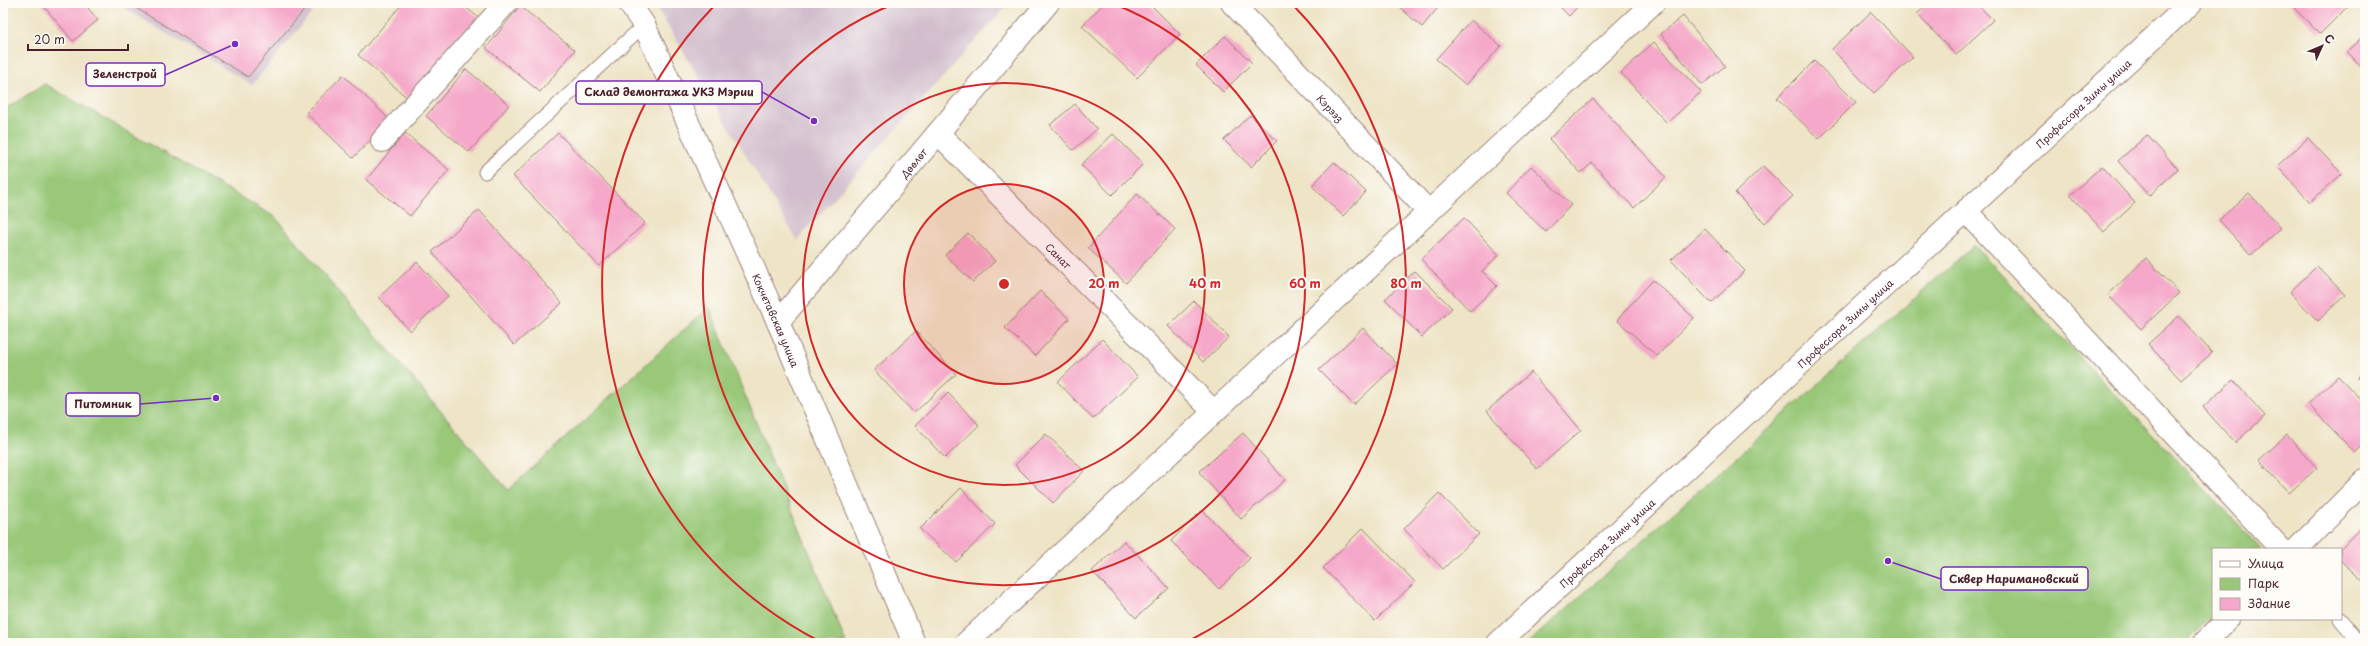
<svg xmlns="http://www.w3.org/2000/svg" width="2368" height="646" viewBox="0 0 2368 646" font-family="'Playpen Sans',sans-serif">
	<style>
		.industrial { fill: #d1bdcc }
		.green { fill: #98c878; stroke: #717452 }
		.building { fill: #f5a8c9 }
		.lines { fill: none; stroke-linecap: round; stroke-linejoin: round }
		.service-casing { stroke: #9c8278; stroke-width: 15 }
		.minor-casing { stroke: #9c8278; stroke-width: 24 }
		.service { stroke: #fff; stroke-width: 13 }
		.minor { stroke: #fff; stroke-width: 22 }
		.ring { fill: none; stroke: #d62828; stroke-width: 2 }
		.labels { text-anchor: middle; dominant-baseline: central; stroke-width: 4; stroke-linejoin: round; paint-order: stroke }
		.street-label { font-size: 10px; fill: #4a1f2b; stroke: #fdfcf7 }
		.centre { fill: #d62828; stroke: #fdfcf7; stroke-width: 2 }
		.ring-label { font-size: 12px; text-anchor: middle; font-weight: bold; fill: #d62828; stroke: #fdfcf7; stroke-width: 4; stroke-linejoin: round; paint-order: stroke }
		.leader { fill: none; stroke: #7b2cbf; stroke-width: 1.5 }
		.callout-dot { fill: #7b2cbf; stroke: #fdfcf7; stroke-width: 1.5 }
		.callout { fill: #fdfcf7; stroke: #7b2cbf; stroke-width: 1.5 }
		.callout-label { font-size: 11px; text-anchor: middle; font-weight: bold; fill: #4a1f2b }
	</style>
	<rect width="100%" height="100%" fill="#fdfcf7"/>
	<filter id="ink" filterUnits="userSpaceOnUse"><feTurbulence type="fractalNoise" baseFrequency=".025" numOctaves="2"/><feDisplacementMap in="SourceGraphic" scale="8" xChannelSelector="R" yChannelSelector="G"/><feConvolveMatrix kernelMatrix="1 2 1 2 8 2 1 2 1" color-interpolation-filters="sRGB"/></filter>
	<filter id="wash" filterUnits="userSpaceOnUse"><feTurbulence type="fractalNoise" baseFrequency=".012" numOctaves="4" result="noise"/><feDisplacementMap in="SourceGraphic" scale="16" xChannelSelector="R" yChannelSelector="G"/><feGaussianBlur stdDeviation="0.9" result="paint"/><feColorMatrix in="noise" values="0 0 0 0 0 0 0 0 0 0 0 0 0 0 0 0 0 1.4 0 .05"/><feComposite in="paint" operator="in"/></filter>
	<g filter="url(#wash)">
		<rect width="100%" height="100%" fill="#eee4c6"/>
		<g class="industrial">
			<polygon points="116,3 320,3 252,85"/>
			<polygon points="654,3 1009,3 797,240"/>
		</g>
		<g class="green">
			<polygon points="45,84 275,217 508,490 709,307 846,643 3,643 3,110"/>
			<polygon points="1974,245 2261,549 2213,549 2213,615 2185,643 1528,643"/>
		</g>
		<g id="blocks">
			<g class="building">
				<polygon points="41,3 84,3 98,20 73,41"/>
				<polygon points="128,3 310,3 248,77"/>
				<polygon points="403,3 461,3 481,20 411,101 358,55"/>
				<polygon points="1104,3 1149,3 1180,34 1137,78 1082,26"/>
				<polygon points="1395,3 1442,3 1422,27"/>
				<polygon points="1556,3 1581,3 1569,16"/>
				<polygon points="1929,3 1976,3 1993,20 1956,55 1917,14"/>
				<polygon points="2289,3 2351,3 2320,34"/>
				<polygon points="520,6 575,50 540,92 486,48"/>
				<polygon points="1871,12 1913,57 1874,93 1832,49"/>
				<polygon points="1683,16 1725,66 1702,85 1661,34"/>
				<polygon points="1471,20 1501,46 1466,85 1436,59"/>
				<polygon points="2365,35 2365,71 2347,51"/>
				<polygon points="1225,36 1252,63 1223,92 1196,65"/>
				<polygon points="1654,42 1701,92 1667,123 1621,73"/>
				<polygon points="1814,61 1856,102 1819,139 1777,98"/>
				<polygon points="466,69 509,105 469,152 426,116"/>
				<polygon points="343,75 390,120 353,158 306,113"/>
				<polygon points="1593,99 1666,177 1634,208 1592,163 1581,173 1549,139"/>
				<polygon points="1075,104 1097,129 1073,150 1050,125"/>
				<polygon points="1250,115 1277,141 1251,167 1224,140"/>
				<polygon points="405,133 449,170 410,216 366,180"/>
				<polygon points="558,133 645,223 599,266 513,176"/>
				<polygon points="1113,134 1143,164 1112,195 1081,165"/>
				<polygon points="2147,135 2178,169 2149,196 2118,161"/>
				<polygon points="2308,138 2342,174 2310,202 2277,166"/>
				<polygon points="1334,162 1366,192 1343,216 1312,186"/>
				<polygon points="1531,166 1571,205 1546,232 1506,193"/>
				<polygon points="1763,166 1793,196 1765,223 1735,193"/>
				<polygon points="2102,166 2135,203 2104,232 2070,195"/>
				<polygon points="2249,193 2281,228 2251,255 2219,220"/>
				<polygon points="1137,194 1175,229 1126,283 1088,248"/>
				<polygon points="479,210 562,303 514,345 432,252"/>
				<polygon points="1464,218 1499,255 1482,271 1497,286 1470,311 1421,259"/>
				<polygon points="1705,229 1745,271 1711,303 1671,260"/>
				<polygon points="968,233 995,261 973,282 945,255"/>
				<polygon points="2146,258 2179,293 2141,329 2108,295"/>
				<polygon points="417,262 448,296 410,331 379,297"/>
				<polygon points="2317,266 2345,295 2318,321 2290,292"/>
				<polygon points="1415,271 1452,308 1422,337 1385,299"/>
				<polygon points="1653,280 1694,318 1657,356 1617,320"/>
				<polygon points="1040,291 1069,319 1035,356 1005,328"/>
				<polygon points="1194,301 1229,337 1203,362 1168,326"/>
				<polygon points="2179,316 2212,353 2181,380 2148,344"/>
				<polygon points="1363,328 1397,364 1354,405 1319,370"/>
				<polygon points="916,331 956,374 914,413 874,370"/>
				<polygon points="1102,339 1138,377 1093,419 1058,382"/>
				<polygon points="2365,366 2365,382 2358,378"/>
				<polygon points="1531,372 1581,430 1537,469 1487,411"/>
				<polygon points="2338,376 2365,404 2365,443 2355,453 2308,404"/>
				<polygon points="2233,380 2265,416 2235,443 2203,407"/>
				<polygon points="948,393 979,425 945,458 915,426"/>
				<polygon points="1243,433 1285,480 1241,519 1199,472"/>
				<polygon points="1046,434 1084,471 1053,503 1015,465"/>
				<polygon points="2287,435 2317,468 2289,493 2259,460"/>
				<polygon points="961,488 995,524 956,562 920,529"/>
				<polygon points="1439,493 1479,534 1443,569 1404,529"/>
				<polygon points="1202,510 1250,558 1219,589 1171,541"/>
				<polygon points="2363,525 2365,527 2365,583 2341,561 2340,549"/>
				<polygon points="1363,528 1415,582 1375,621 1323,568"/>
				<polygon points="1124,541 1169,588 1136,618 1092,571"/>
			</g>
		</g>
	</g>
	<g filter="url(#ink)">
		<use href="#blocks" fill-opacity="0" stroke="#9c8278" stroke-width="1"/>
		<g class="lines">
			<defs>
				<g id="service">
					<polyline points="485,172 644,25"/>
					<polyline points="2340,619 2360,643"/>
				</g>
				<g id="minor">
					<path id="s1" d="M629 3 644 25 778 322 914 643"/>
					<path id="s2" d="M1232 3 1429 212"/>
					<path id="s3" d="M938 133 1214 412"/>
					<polyline points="382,141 506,3"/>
					<polyline points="1966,211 2281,549"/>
					<path id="s4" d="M778 322 1048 3"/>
					<polyline points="2297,549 2365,480"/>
					<polyline points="966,643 1653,3"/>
					<path id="s5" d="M1498 643 2191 3"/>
					<polyline points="2204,643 2228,619"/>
				</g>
			</defs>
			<use href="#service" class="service-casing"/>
			<use href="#minor" class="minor-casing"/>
			<use href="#service" class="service"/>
			<use href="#minor" class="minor"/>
		</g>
	</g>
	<circle cx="1004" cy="284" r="100" fill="#d62828" fill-opacity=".12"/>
	<g class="ring">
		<circle cx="1004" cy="284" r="100"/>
		<circle cx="1004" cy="284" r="201"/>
		<path d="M1114 4A301 301 0 1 1 894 4"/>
		<path d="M821 642A402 402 0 0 1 715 5M1293 5A402 402 0 0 1 1187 642"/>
	</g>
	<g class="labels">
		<g class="street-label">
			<text stroke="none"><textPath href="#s5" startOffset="796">Профессора Зимы улица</textPath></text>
			<text stroke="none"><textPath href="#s2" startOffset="144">Кэрээз</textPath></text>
			<text stroke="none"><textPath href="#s4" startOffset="209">Дөөлөт</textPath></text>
			<text stroke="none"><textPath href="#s3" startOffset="172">Санат</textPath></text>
			<text stroke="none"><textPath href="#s1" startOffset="350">Кокчетавская улица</textPath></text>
			<text stroke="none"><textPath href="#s5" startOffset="472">Профессора Зимы улица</textPath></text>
			<text stroke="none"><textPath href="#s5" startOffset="148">Профессора Зимы улица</textPath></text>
		</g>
	</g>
	<circle cx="1004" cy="284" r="6" class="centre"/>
	<g class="ring-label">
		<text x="1104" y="288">20 m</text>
		<text x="1205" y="288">40 m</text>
		<text x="1305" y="288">60 m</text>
		<text x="1406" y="288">80 m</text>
	</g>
	<path class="leader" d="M235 44L165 75M814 121L762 92M216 398L140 404M1888 561L1941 579"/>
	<g class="callout-dot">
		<circle cx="235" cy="44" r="4"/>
		<circle cx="814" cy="121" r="4"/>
		<circle cx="216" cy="398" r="4"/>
		<circle cx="1888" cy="561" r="4"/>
	</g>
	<g class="callout">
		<rect x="86" y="63" width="79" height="23" rx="4"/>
		<rect x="576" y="81" width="186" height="23" rx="4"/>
		<rect x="66" y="393" width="74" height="23" rx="4"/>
		<rect x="1941" y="567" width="147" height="23" rx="4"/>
	</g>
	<g class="callout-label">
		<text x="125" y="78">Зеленстрой</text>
		<text x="669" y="96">Склад демонтажа УКЗ Мэрии</text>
		<text x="103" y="408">Питомник</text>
		<text x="2014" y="583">Сквер Наримановский</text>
	</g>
	<rect width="2368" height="646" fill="none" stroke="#fdfcf7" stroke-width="16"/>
	<rect x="2212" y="548" width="130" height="72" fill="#fdfcf7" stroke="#b5a4a5"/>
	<rect x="2220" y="561" width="20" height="6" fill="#ffffff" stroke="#b5a4a5"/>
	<text x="2248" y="568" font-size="12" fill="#4a1f2b">Улица</text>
	<rect x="2220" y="578" width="20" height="12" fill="#98c878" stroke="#b5a4a5"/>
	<text x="2248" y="588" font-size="12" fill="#4a1f2b">Парк</text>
	<rect x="2220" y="598" width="20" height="12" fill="#f5a8c9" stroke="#b5a4a5"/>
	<text x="2248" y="608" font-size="12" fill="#4a1f2b">Здание</text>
	<g transform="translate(2322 46) rotate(46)" stroke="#fdfcf7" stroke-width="3" paint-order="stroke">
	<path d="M0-3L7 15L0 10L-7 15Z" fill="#4a1f2b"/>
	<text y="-6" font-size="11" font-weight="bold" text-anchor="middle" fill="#4a1f2b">С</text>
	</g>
	<path d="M28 44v6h100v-6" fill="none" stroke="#4a1f2b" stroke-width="2"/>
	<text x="34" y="44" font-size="12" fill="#4a1f2b" stroke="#fdfcf7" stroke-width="3" paint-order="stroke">20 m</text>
</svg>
